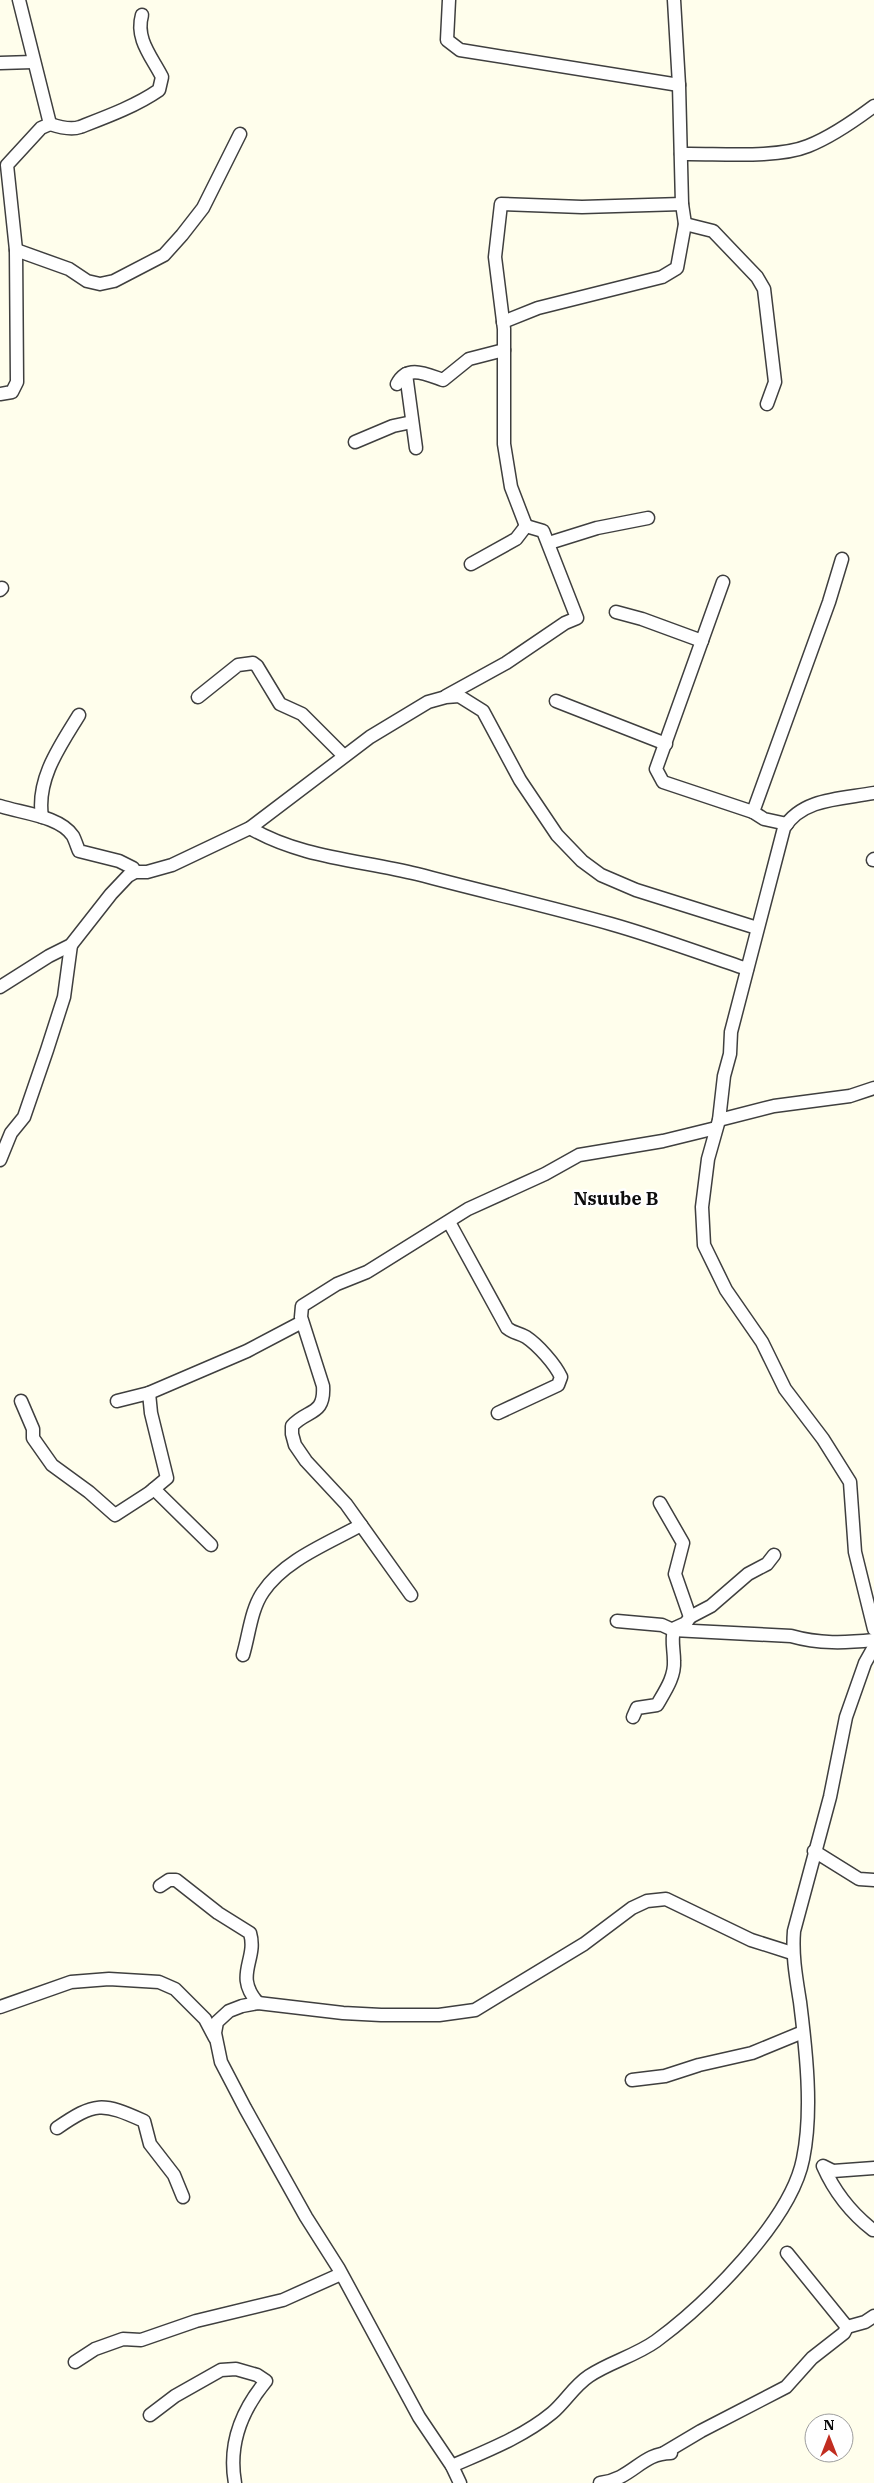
<svg xmlns="http://www.w3.org/2000/svg" width="874" height="2483" viewBox="0 0 874 2483" font-family="'IBM Plex Serif',serif">
	<style>
		.lines { fill: none; stroke-linecap: round; stroke-linejoin: round }
		.street-casing { stroke: #3f3f3f; stroke-width: 15 }
		.street { stroke: #fff; stroke-width: 12 }
		.labels { text-anchor: middle; dominant-baseline: central; stroke-width: 5; stroke-linejoin: round; paint-order: stroke }
		.quarter-label { font-size: 18px; font-weight: bold; fill: #0c0c0c; stroke: #fff }
	</style>
	<rect width="100%" height="100%" fill="#fffeec"/>
	<g class="lines">
		<defs>
			<g id="street">
				<polyline points="449,0 447,40 460,50 679,85"/>
				<polyline points="0,63 33,62"/>
				<path d="M50 124C59 127 71 130 80 127 106 117 136 106 159 90L162 77C152 57 135 39 142 15"/>
				<path d="M681 154C716 153 776 159 808 146 831 137 854 121 874 106"/>
				<polyline points="685,224 713,231 757,277 764,289 775,382 767,404"/>
				<polyline points="16,250 69,269 87,281 100,284 114,281 164,255 182,235 203,208 240,134"/>
				<polyline points="503,322 538,308 662,277 677,268 685,224 682,204 679,85 674,0"/>
				<polyline points="406,374 416,448"/>
				<path d="M397 384C407 364 426 374 443 380L469 359 504 350"/>
				<polyline points="0,394 12,392 17,382 16,250 7,165 41,128 50,124 19,0"/>
				<polyline points="355,442 393,426 412,422"/>
				<polyline points="526,526 511,487 504,444 504,329 495,257 501,204 582,207 682,204"/>
				<polyline points="549,543 597,528 648,518"/>
				<polyline points="471,564 516,539 526,526"/>
				<polyline points="723,582 656,769 663,782 753,812"/>
				<polyline points="0,590 2,588"/>
				<polyline points="616,612 642,619 702,641"/>
				<polyline points="446,696 506,663 565,623 577,618 543,531 526,526"/>
				<polyline points="198,697 238,665 253,663 257,666 280,704 302,714 344,756"/>
				<polyline points="556,701 666,744"/>
				<path d="M874 793C842 799 802 798 784 828L731 1032 730 1054 724 1076 719 1120 708 1159 702 1207 704 1245 726 1290 762 1342 785 1389 823 1439 850 1482 855 1552 874 1629"/>
				<path d="M0 806C21 813 60 816 73 836 75 840 77 846 79 851L119 861 133 868 135 872"/>
				<path d="M42 817C36 779 60 746 79 715"/>
				<polyline points="787,824 764,819 753,812 829,602 842,559"/>
				<path d="M250 828C301 858 361 860 417 874 481 891 547 906 611 924 657 937 702 954 747 969"/>
				<polyline points="873,860 874,859"/>
				<polyline points="0,987 49,956 71,945 111,894 128,876 135,872 147,872 172,865 250,828 370,737 428,702 446,697 459,696 483,711 520,780 557,835 582,861 601,875 636,890 757,928"/>
				<polyline points="719,1120 774,1106 850,1096 874,1088"/>
				<polyline points="0,1160 11,1133 24,1117 47,1050 64,997 71,945"/>
				<path d="M449 1222 507 1328C513 1333 519 1333 526 1337 538 1345 555 1364 561 1377L558 1385 498 1413"/>
				<polyline points="149,1393 247,1351 302,1322"/>
				<polyline points="21,1401 33,1429 33,1438 52,1465 89,1492 115,1515 149,1493 167,1478 151,1413 149,1393 117,1401"/>
				<polyline points="154,1489 211,1545"/>
				<polyline points="660,1503 683,1543 675,1574 690,1617 686,1623 675,1628"/>
				<path d="M411 1595 346 1504 306 1461 295 1445 292 1434V1426C307 1409 325 1416 323 1386L301 1317 302 1306 337 1284 367 1272 468 1209 545 1174 579 1155 663 1141 716 1128"/>
				<polyline points="690,1617 711,1606 748,1574 767,1564 774,1555"/>
				<path d="M617 1621 662 1625 673 1630 791 1636C819 1644 845 1643 874 1640"/>
				<path d="M243 1655C249 1635 251 1609 263 1592 284 1560 329 1543 361 1525"/>
				<path d="M633 1717 637 1708 657 1705C665 1691 675 1677 674 1661 674 1649 671 1641 674 1629"/>
				<polyline points="814,1851 859,1879 874,1880"/>
				<path d="M160 1886 169 1880H176L218 1913 250 1933C258 1960 233 1975 258 2003"/>
				<polyline points="0,2007 71,1982 109,1979 159,1982 175,1989 205,2019 215,2038"/>
				<polyline points="632,2080 665,2076 699,2065 752,2053 803,2032"/>
				<path d="M57 2128C95 2102 102 2102 144 2121L150 2144 174 2175 183 2197"/>
				<path d="M873 2230C851 2213 834 2191 823 2166L833 2171 874 2168"/>
				<polyline points="847,2327 865,2322 874,2316"/>
				<polyline points="75,2362 95,2349 123,2339 141,2340 196,2321 283,2300 341,2274"/>
				<path d="M150 2415 175 2396 221 2370 236 2369 257 2375 266 2381C241 2411 228 2444 235 2483"/>
				<polyline points="664,2453 701,2431 786,2387 812,2358 844,2333 847,2327 787,2253"/>
				<path d="M452 2466C486 2451 523 2437 552 2413 565 2402 574 2386 589 2376 610 2362 635 2356 656 2341 705 2305 791 2221 803 2159 813 2111 806 2050 800 2002 796 1977 792 1955 794 1931L830 1797 846 1717 865 1663 874 1647"/>
				<polyline points="460,2483 452,2466 419,2417 339,2269 306,2217 245,2108 221,2062 215,2033 217,2022 229,2011 242,2006 258,2003 343,2013 381,2015 439,2015 475,2010 584,1944 632,1908 647,1901 666,1899 751,1940 792,1953"/>
				<path d="M600 2483C633 2479 641 2453 671 2453"/>
			</g>
		</defs>
		<use href="#street" class="street-casing"/>
		<use href="#street" class="street"/>
	</g>
	<g class="labels">
		<g class="quarter-label">
			<text x="616" y="1198">Nsuube B</text>
		</g>
	</g>
	<g transform="translate(829 2438)"><circle r="24" fill="#ffffff" stroke="#9e9e9e"/>
	<path d="M0-4L9 19L0 12L-9 19Z" fill="#c12d20"/>
	<text y="-8" font-size="14" font-weight="bold" text-anchor="middle" fill="#0c0c0c">N</text>
	</g>
</svg>
